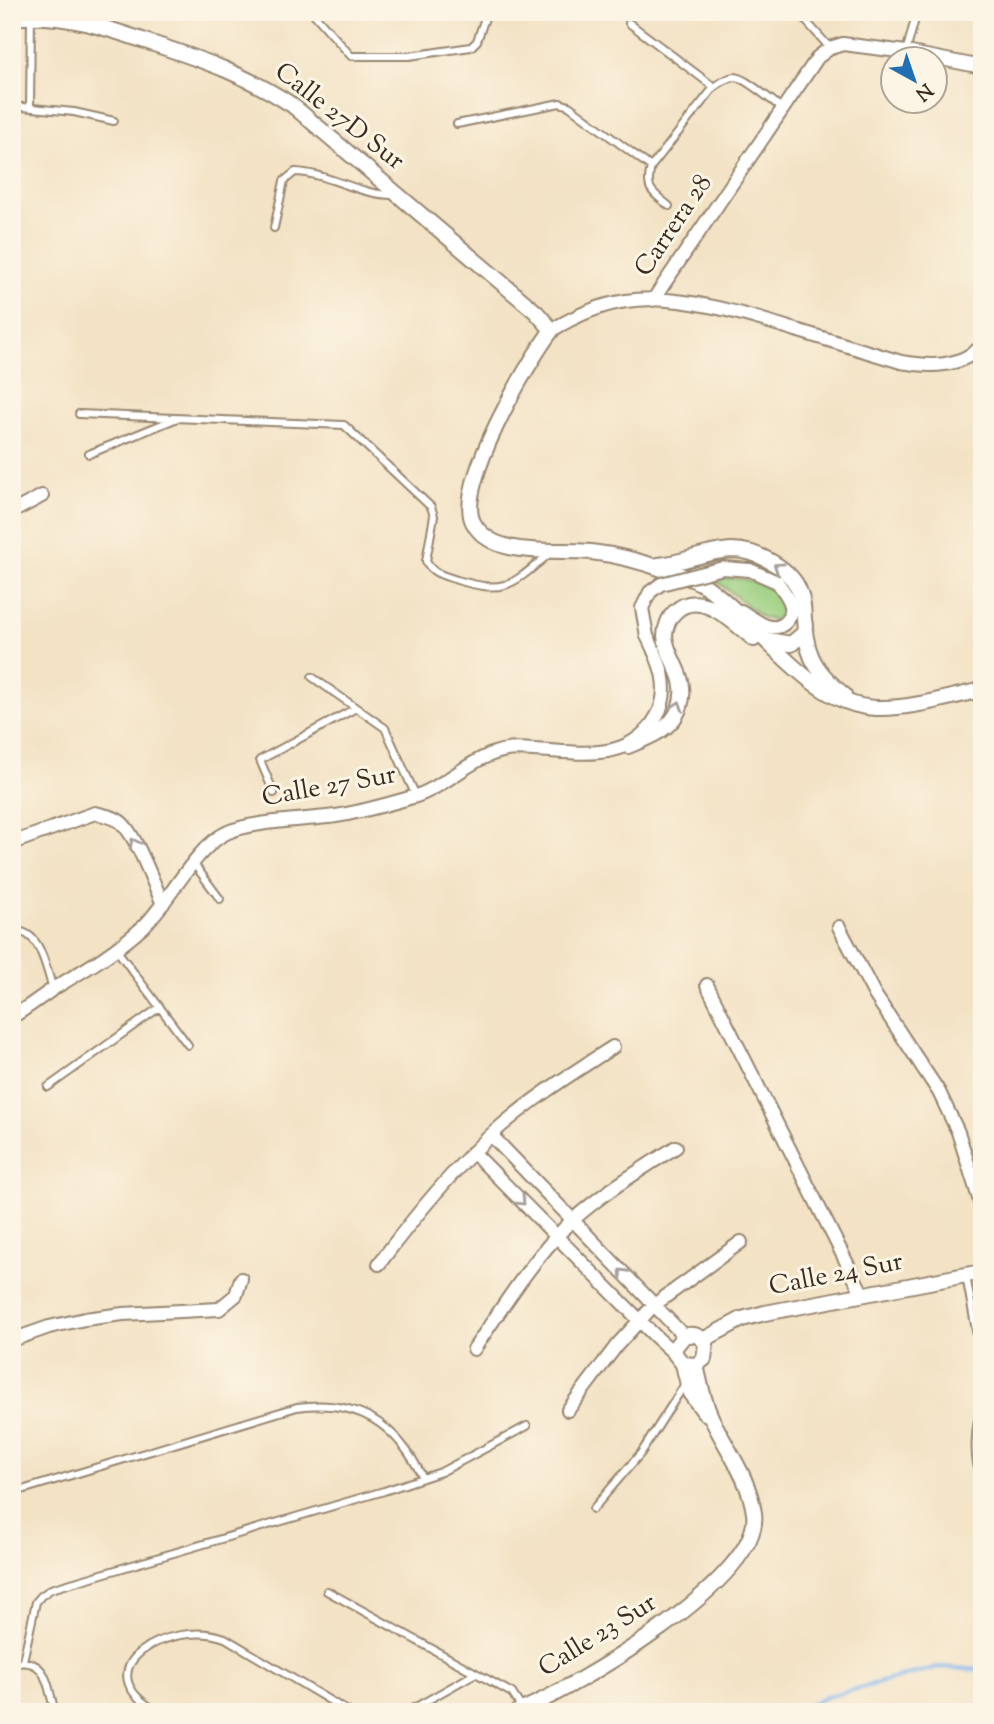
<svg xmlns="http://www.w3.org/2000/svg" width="994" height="1724" font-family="'Sorts Mill Goudy',serif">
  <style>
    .green { fill: #9bcf80; stroke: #6b7c4f; stroke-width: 2 }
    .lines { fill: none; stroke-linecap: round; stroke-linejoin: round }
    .stream { stroke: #7cb2eb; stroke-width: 4.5 }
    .service-casing { stroke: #978671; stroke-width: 10 }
    .minor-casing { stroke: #978671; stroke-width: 16 }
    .tertiary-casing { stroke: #978671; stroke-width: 18 }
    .service { stroke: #fff; stroke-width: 6 }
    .minor { stroke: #fff; stroke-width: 12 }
    .tertiary { stroke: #fff; stroke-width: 14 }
    .minor-bridge-casing { stroke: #978671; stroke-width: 16; stroke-linecap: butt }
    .minor-bridge { stroke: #fff; stroke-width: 12 }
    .oneway { stroke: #a79f9a }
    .labels { text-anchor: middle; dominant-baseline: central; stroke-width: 6; stroke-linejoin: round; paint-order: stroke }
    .street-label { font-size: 26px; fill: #3b2a1e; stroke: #fcf5e5 }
  </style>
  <rect width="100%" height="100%" fill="#fcf5e5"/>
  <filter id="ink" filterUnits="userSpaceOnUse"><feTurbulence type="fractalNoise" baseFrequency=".0143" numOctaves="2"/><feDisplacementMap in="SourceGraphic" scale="14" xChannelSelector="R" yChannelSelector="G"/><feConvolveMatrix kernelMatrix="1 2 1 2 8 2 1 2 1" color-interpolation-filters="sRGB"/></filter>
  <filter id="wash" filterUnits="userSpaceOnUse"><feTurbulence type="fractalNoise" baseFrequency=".00686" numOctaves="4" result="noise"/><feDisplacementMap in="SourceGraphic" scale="28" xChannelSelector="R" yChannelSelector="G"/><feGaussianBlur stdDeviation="1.57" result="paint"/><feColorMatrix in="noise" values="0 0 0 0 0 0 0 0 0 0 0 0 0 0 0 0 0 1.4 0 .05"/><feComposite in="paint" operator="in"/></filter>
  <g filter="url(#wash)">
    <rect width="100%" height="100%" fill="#f3e2c4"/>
    <!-- green -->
    <path class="green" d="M 724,578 C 733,578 743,578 752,581 C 770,586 800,603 774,620 L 763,618 L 715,580 Z"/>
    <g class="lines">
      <!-- stream -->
      <path class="stream" d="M 796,1712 L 826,1697 L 938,1667 L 982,1670"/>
    </g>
  </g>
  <g filter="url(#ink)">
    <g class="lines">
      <defs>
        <path id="service" d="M 798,12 L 830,48
          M 314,14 L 351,56 L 409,56 L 471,47 L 477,41 L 487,12
          M 629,23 L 714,87
          M 906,52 L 917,12
          M 12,106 L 74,112 L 114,121
          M 30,107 L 31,17
          M 457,124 L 560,103 L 569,106 L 651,167
          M 669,206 C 652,192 645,190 651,167 L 714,87 C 720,83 728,77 735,77 C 746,78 773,102 783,109
          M 274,228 L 284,181 L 295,172 C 329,173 360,196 395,195
          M 79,414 L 344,425 L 431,507 L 434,516 L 426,561 C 432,574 443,575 457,580 C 505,594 511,586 549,554
          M 89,454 L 175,419
          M 312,677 L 385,728 L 416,796
          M 274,793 L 260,760 L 356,708
          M 194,864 L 220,899
          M 12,932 C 40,926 46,969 53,989
          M 116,949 L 188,1045
          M 48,1087 L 160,1007
          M 966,1276 L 982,1363
          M 982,1406 C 975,1425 972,1461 982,1478
          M 12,1493 L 297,1407 C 358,1399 396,1423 423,1478
          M 593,1509 L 641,1453 L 685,1384
          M 327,1591 L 512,1693 L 523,1710
          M 23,1661 L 36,1602 L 41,1596 L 51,1589 L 384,1491 L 441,1472 L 527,1426
          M 12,1664 C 48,1655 47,1686 55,1712
          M 159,1712 C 78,1669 171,1618 225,1638 L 349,1712
          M 407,1712 L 476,1673"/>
        <path id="minor" d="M 653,300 L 818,57 L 830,48 L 843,44 L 906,52 L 982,67
          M 552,330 C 575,316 599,305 626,301 C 679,293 748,315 799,331 C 833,341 867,352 901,362 C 931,367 959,368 982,346
          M 12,512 L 42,496
          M 741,611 C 750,616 761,626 771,627 C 777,628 782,626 786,622 C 799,608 785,593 777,582
          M 12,843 L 95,813 C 104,815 115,817 122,823 C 138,839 153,883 163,904
          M 839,927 L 875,995 L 939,1092 L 958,1132 L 982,1208
          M 707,985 L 863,1295
          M 12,1017 C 27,1008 41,997 56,987 C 86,969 117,951 143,927 C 169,902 195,848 226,833 C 250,821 308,820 336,816 C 362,812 388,804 413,797 C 446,787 473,755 507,750 C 515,748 525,750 533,750 C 580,752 630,764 657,716 C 672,688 660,662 647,636
          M 491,1135 L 684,1336
          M 473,1152 L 656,1337 L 675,1354
          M 379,1264 C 413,1218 449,1174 491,1135 C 528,1101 571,1074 613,1047
          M 12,1340 L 49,1327 L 85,1319 L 123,1314 L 219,1309 L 236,1295 L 241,1279
          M 474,1349 C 500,1311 525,1271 556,1237 C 586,1203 637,1172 676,1147
          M 568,1410 L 617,1345 L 654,1305 L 741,1242"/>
        <path id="tertiary" d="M 12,18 C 63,12 107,28 154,44 C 206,61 246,75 292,105 L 536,312 L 552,330 C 528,361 455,487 473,522 C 492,560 556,548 591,552 C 618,555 643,562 668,571 C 681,575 696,579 707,587 C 759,623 811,707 877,708 C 912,709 948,697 982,690
          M 658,565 C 683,563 707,551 732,550 C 745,550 757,554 768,560 C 820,588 794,617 812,658 C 819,673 832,685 844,695
          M 768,640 L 791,644 L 803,634 L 806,626
          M 628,746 C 647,738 671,730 679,709 C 691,677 667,662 665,636 C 665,628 669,617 675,612 C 700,587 734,623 754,639
          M 703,1340 L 742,1319 L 765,1313 L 982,1272
          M 683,1364 L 696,1365 L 704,1359 L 706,1344 C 700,1335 694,1333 684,1336 L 675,1347 L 675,1354 L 683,1364 L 690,1393 L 705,1413
          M 517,1712 C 572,1689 764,1579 754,1513 C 749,1477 726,1449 711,1417 C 703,1400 700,1383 696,1365"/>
      </defs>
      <!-- service casing -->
      <use href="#service" class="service-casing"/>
      <!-- minor casing -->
      <use href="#minor" class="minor-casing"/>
      <!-- tertiary casing -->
      <use href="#tertiary" class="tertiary-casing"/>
      <!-- service -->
      <use href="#service" class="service"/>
      <!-- minor -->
      <use href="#minor" class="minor"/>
      <!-- tertiary -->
      <use href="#tertiary" class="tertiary"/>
      <defs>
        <path id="minor-bridge" d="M 647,636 L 642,608 L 650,592 L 661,584 L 723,568 L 750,570 L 777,582"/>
      </defs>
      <!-- minor-bridge casing -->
      <use href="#minor-bridge" class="minor-bridge-casing"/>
      <!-- minor-bridge -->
      <use href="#minor-bridge" class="minor-bridge"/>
    </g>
    <!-- one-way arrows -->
    <defs><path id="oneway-chevron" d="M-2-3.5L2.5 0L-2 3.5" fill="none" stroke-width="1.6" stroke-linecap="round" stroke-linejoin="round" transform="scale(1.75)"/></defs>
    <g class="oneway">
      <use href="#oneway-chevron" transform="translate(778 567) rotate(-146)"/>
      <use href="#oneway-chevron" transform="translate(678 706) rotate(-72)"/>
      <use href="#oneway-chevron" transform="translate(134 843) rotate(-117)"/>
      <use href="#oneway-chevron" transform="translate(521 1201) rotate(45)"/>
      <use href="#oneway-chevron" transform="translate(623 1273) rotate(-134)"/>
    </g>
  </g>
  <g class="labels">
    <!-- street labels -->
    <g class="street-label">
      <text transform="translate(339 117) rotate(38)">Calle 27D Sur</text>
      <text transform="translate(674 226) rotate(-56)">Carrera 28</text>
      <text transform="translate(329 787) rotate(-10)">Calle 27 Sur</text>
      <text transform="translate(836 1275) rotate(-11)">Calle 24 Sur</text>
      <text transform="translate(598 1636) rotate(-32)">Calle 23 Sur</text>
    </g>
  </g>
  <!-- margin -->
  <rect width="994" height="1724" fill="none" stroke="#fcf5e5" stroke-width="42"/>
  <!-- north arrow -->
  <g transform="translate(914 80) rotate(140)"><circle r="33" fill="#fcf5e5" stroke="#afa495" stroke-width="2"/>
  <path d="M0-5L12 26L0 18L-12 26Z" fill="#1f6fb2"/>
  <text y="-10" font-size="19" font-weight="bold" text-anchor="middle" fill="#3b2a1e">N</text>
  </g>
</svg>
